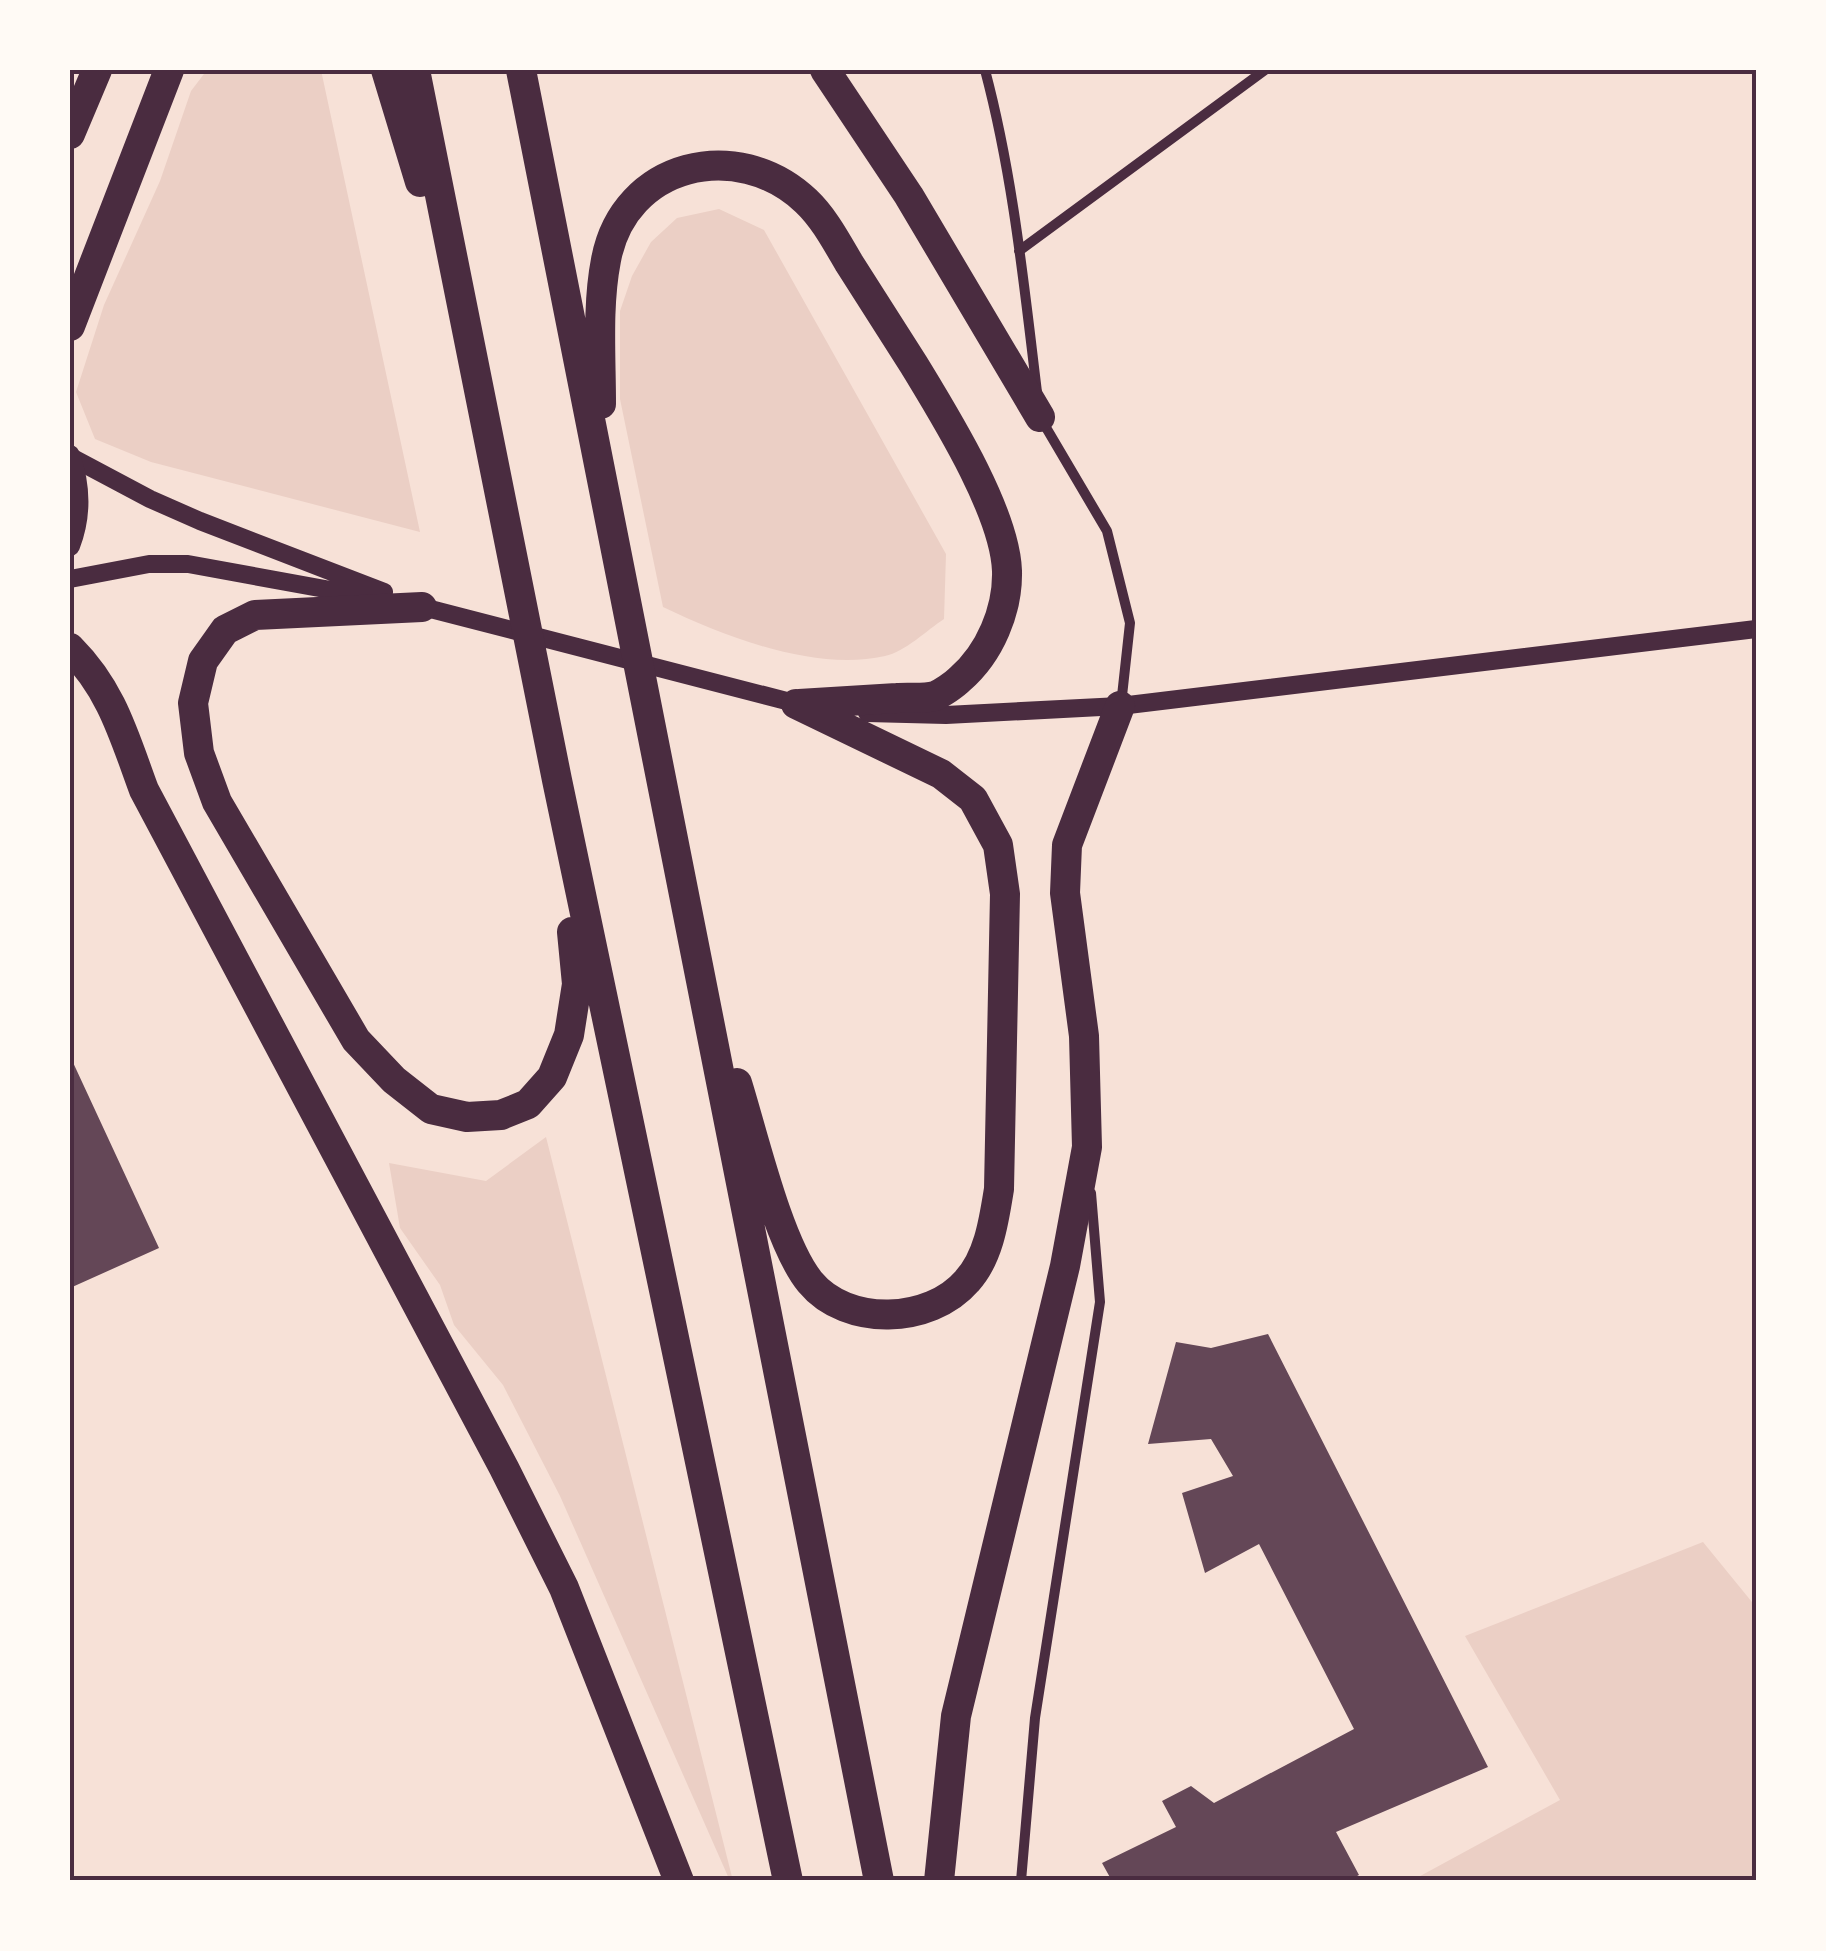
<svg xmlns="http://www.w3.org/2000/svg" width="1826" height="1951" font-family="Montserrat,sans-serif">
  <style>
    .green { fill: #ebcfc5 }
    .building { fill: #644757 }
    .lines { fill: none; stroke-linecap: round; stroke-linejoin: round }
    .minor { stroke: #4a2c40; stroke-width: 10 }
    .tertiary { stroke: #4a2c40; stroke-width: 18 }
    .secondary { stroke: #4a2c40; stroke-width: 20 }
    .motorway { stroke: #4a2c40; stroke-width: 30 }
    .neatline { fill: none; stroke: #4a2c40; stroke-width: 4 }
  </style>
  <rect width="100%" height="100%" fill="#f7e1d7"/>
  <!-- green -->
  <path class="green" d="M 207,70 L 321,70 L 420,532 L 151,462 L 95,439 L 76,392 L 104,305 L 160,181 L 191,91 Z
    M 719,209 L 764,230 L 946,554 L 944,619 C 927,630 905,652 885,656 C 815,672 726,637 663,607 L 620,399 L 620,311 L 632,276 L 651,242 L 677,218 Z
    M 546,1137 L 733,1881 L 730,1881 L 560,1496 L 503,1385 L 454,1325 L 440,1285 L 400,1228 L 389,1163 L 486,1181 Z
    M 1703,1542 L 1756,1607 L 1756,1881 L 1411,1881 L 1560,1800 L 1465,1636 Z"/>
  <!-- building -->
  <path class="building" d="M 70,1056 L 159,1248 L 70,1288 Z
    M 1268,1334 L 1488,1767 L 1336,1832 L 1359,1875 L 1347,1881 L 1112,1881 L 1102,1863 L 1176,1827 L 1162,1801 L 1191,1786 L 1214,1803 L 1354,1729 L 1259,1544 L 1205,1573 L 1182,1493 L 1233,1476 L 1211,1439 L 1148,1444 L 1176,1342 L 1211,1348 Z"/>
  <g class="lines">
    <!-- minor -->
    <path class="minor" d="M 985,70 C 1013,175 1024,285 1037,392
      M 1019,251 L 1265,70
      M 1041,419 L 1107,531 L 1130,623 L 1121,705
      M 1021,1881 L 1035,1718 L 1100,1302 L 1091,1193"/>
    <!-- tertiary -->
    <path class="tertiary" d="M 71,457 L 150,499 L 200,521 L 384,592
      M 70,579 L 149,564 L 188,564 L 380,599
      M 415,605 L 802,705
      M 867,713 L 946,715 L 1120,706 L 1756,629"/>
    <!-- secondary -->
    <path class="secondary" d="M 70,455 C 81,486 82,515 70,546"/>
    <!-- motorway -->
    <path class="motorway" d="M 386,70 L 420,182
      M 415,70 L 557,780 L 788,1881
      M 521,70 L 879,1881
      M 825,70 L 909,196 L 1040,417
      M 70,134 L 97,70
      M 70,326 L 169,70
      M 601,404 C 601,357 597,306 606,260 C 624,163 737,136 806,201 C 824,218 836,241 849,263 C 871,297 892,331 914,365 C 945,416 1005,512 1007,571 C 1008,610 990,653 960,679 C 954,685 942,693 935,696 C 924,699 908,697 897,698 C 864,700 831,702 799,704
      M 422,607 L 255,615 L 225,630 L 203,661 L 193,703 L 199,753 L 217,802 L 356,1040 L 394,1080 L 431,1109 L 467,1117 L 501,1115 L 528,1104 L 552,1077 L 569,1035 L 577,984 L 572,932
      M 70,648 C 112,690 124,736 144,790 L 504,1468 L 564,1588 L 679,1881
      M 737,1083 C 753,1134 778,1243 810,1282 C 847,1327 930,1324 967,1281 C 989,1257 994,1220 999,1189 L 1005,894 L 998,845 L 973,799 L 941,774 L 796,704
      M 939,1881 L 956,1716 L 1065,1266 L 1087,1147 L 1084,1036 L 1065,893 L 1067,845 L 1120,706"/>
  </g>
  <!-- border -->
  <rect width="1826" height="1951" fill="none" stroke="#fffaf5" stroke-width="145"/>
  <rect x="72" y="72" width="1682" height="1806" class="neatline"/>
</svg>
